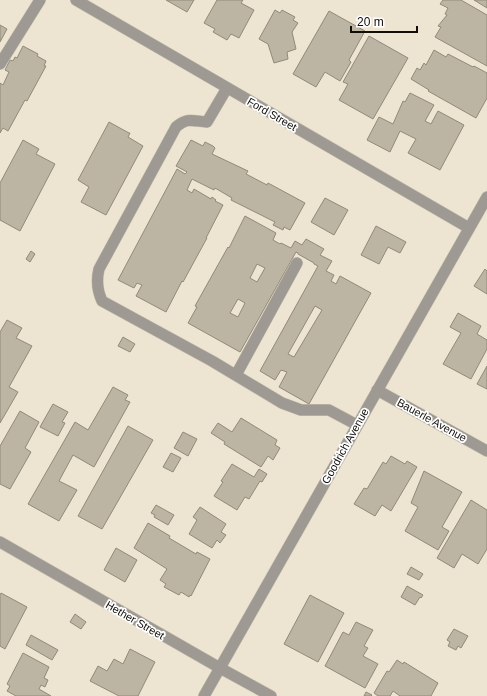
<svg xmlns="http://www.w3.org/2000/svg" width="487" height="696" font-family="Arial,sans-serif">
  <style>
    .building { fill: #bdb5a3; stroke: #928a79; fill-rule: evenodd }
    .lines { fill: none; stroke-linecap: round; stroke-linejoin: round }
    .service-casing { stroke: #cac2b2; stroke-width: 12 }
    .minor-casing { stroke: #cac2b2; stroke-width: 12 }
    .tertiary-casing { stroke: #cac2b2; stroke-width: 12 }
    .service { stroke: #9e9a93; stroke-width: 11 }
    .minor { stroke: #9e9a93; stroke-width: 11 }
    .tertiary { stroke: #9e9a93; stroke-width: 11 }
    .labels { text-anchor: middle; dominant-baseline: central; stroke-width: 3.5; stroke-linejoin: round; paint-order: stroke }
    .street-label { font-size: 11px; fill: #110e08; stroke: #fff }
  </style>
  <rect width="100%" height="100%" fill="#ede4d2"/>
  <!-- building -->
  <path class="building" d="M 166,0 L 194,0 L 187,12 Z
    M 217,0 L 243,0 L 241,3 L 254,10 L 239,38 L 231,34 L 227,40 L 213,32 L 215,29 L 204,23 Z
    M 443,0 L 461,0 L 487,15 L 487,66 L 435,37 L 441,27 L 438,26 L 447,15 L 445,14 L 448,8 L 440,4 Z
    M 474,0 L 487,0 L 487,8 Z
    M 275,10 L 280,13 L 282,10 L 295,17 L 293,20 L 298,23 L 292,32 L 296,49 L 287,52 L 288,59 L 274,63 L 268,44 L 259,39 Z
    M 329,11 L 365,31 L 349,60 L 351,62 L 340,81 L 325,72 L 316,87 L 293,74 Z
    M 0,25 L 7,29 L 0,42 Z
    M 369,36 L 408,58 L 373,119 L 339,100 L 348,84 L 343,82 Z
    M 23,46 L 38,54 L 37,56 L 46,61 L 44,66 L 46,66 L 27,101 L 25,100 L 8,131 L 3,128 L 0,133 L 0,83 L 3,85 L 9,72 L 5,70 L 10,60 L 13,61 L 15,57 L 17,58 Z
    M 434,50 L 446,57 L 448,54 L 473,67 L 474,66 L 487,73 L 487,98 L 476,118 L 428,91 L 429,90 L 411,79 L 417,68 L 420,70 L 424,63 L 426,65 Z
    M 410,93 L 434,105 L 425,121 L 431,124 L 438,111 L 464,125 L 440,170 L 408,153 L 416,139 L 400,131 L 390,152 L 367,140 L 379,117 L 393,124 L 403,101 L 405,102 Z
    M 109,122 L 129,133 L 130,133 L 128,137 L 143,146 L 106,215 L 81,202 L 89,187 L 78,180 Z
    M 23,140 L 39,149 L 36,154 L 55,164 L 20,231 L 0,220 L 0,183 Z
    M 191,140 L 203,146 L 205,142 L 213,146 L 215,148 L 212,154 L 248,171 L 246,174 L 267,185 L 268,183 L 305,203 L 290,230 L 284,227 L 283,230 L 273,225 L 275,222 L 231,200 L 232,198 L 215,188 L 214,190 L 192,179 L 187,190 L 192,193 L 194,189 L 211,199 L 212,197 L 216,200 L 215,201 L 223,205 L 206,238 L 207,238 L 183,282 L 182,281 L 166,312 L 136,296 L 142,285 L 137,283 L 134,288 L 118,280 L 177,169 L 185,174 L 187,172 L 176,166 Z
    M 325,198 L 348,210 L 334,235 L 311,222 Z
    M 245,216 L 276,233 L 273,240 L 280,244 L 281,243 L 291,248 L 295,241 L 302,245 L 306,239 L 324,249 L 320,255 L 332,261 L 326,271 L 334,275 L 331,281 L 336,284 L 340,276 L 371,293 L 309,404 L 279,387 L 287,372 L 281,370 L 275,380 L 260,371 L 318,266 L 314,264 L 314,263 L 298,254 L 298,253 L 296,252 L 240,352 L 188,323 L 197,307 L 195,306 L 228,247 L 229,248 ZM 257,264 L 265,268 L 257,282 L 250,278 ZM 238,299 L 245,303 L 238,317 L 230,313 ZM 315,306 L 322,310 L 294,357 L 288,354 Z
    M 376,226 L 406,242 L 400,253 L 388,247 L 379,264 L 361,255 Z
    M 31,251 L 35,254 L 30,262 L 26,259 Z
    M 485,269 L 487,271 L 487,294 L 474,286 Z
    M 458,313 L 481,326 L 477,334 L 487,340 L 487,349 L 471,379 L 443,364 L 461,333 L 450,327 Z
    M 7,320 L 22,328 L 16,338 L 32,346 L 9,387 L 18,392 L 0,423 L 0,332 Z
    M 123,337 L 135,344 L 130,352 L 118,346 Z
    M 487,366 L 487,389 L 477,384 Z
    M 113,387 L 128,395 L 125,400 L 130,402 L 94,467 L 73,455 L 59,481 L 77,490 L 59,521 L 28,504 L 75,422 L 88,430 Z
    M 53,404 L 68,412 L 62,422 L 65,423 L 58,436 L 40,427 Z
    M 20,411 L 39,422 L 25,448 L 31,452 L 10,489 L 0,484 L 0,446 Z
    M 241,418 L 277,440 L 275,445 L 280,448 L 273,460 L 268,456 L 261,467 L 224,444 L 225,442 L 211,433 L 218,423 L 232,432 Z
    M 128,426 L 153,440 L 102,529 L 78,516 Z
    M 183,432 L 197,439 L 188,456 L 174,448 Z
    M 171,453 L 181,458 L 173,472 L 163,467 Z
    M 391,456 L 405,464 L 407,461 L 417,467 L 391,511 L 382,505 L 375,516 L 354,504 L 364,488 L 367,489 L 383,462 L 386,464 Z
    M 232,464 L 254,477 L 259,469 L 267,474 L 262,482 L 260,481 L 249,499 L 245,497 L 237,510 L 214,496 L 223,482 L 221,481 Z
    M 424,471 L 462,492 L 442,527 L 449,531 L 438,550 L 405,531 L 418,507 L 411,503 Z
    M 471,500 L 487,510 L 487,549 L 478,564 L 462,554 L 454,568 L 437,558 Z
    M 156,505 L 174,515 L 168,525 L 154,517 L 155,515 L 151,513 Z
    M 200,507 L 226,524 L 221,532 L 226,535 L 220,543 L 217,540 L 212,548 L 189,534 L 197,520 L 193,517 Z
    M 148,523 L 170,536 L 169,538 L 196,554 L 197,552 L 210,559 L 191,596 L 190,595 L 189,597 L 181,592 L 179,595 L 164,587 L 166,584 L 160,580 L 167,569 L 134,548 Z
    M 116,548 L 137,560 L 125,582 L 104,570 Z
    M 411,567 L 423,574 L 419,580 L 407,574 Z
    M 407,586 L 423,595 L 421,598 L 420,597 L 415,605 L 401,597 Z
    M 1,593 L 27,607 L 5,649 L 0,646 L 0,595 Z
    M 310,595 L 344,613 L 318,662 L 284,644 Z
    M 75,614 L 86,622 L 81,629 L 70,622 Z
    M 356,622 L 373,630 L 364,646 L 368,648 L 363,656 L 378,664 L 365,688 L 325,666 L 343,632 L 349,635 Z
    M 454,629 L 468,636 L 461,648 L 458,646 L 456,650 L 448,646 L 450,642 L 447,640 Z
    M 31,635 L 58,650 L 52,660 L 26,645 Z
    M 130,649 L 155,662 L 138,696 L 119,696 L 90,681 L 98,666 L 107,671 L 114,659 L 123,664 Z
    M 23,653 L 49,667 L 44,678 L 48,680 L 45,687 L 41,685 L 39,689 L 51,696 L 16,696 L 7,691 L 10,686 L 7,684 Z
    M 397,660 L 403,664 L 404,662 L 438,683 L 431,696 L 400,696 L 393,691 L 390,696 L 378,696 L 374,693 L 387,671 L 389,672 Z
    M 366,692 L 372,695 L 371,696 L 364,696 Z"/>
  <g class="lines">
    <defs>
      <path id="service" d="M 0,64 L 40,0
        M 227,88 L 207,122 C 193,121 188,117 176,127 L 99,269 C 96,281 97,290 102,301 L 212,361 L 282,403 L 301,410 L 329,410 L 357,425
        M 236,375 L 297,263"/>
      <path id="minor" d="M 76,0 L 469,228
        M 377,390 L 487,451
        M 204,696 L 487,197"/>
      <path id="tertiary" d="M 0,542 L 220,668 L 271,696"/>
    </defs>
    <!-- service casing -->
    <use href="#service" class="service-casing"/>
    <!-- minor casing -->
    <use href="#minor" class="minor-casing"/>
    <!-- tertiary casing -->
    <use href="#tertiary" class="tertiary-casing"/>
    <!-- service -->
    <use href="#service" class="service"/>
    <!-- minor -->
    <use href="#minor" class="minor"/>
    <!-- tertiary -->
    <use href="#tertiary" class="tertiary"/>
  </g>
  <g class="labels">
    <!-- street labels -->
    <g class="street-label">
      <text transform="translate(272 114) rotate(30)">Ford Street</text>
      <text transform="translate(432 420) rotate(29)">Bauerle Avenue</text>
      <text transform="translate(345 446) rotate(-61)">Goodrich Avenue</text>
      <text transform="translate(135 620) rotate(30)">Hether Street</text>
    </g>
  </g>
  <!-- scale -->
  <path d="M351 26v6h66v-6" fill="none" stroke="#110e08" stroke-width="2"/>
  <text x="357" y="26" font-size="12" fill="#110e08" stroke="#ffffff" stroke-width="3" paint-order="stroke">20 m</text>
</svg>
